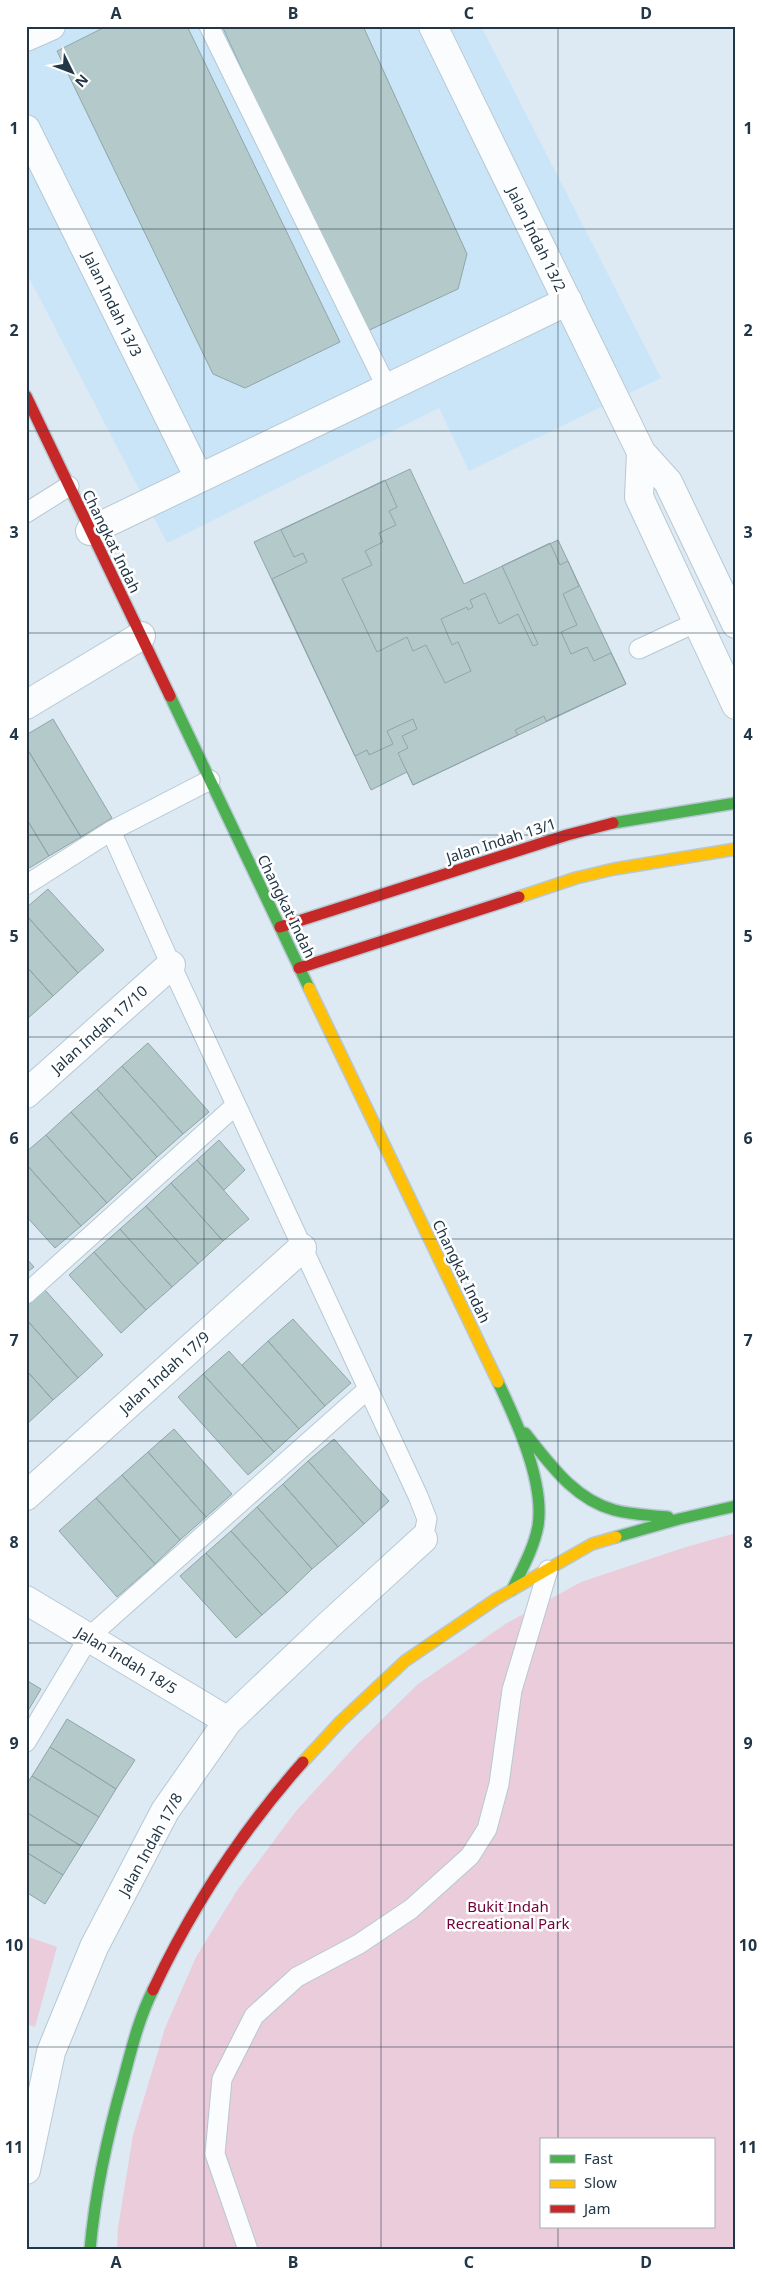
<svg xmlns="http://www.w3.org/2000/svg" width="762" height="2276" font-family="'Noto Sans',sans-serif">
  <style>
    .built { fill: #cbe5f8 }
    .green { fill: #ebccdb; fill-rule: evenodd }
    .building { fill: #b4c9ca; stroke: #90a5a7 }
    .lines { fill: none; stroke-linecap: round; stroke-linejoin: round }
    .lane-casing { stroke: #b7c8d3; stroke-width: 21 }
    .street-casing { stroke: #b7c8d3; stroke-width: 30 }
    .fast-casing { stroke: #b7c8d3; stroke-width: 14 }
    .slow-casing { stroke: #b7c8d3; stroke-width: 14 }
    .jam-casing { stroke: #b7c8d3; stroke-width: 14 }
    .lane { stroke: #fafcfd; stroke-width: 19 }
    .street { stroke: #fafcfd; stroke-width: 28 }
    .fast { stroke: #4caf50; stroke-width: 11 }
    .slow { stroke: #ffc107; stroke-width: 11 }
    .jam { stroke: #c62828; stroke-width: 11 }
    .grid { fill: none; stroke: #213747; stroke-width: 1; stroke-opacity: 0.55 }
    .labels { text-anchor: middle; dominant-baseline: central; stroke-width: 5; stroke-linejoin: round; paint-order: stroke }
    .street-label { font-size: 15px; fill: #213747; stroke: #fff }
    .park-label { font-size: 15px; fill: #700037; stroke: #fff }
    .neatline { fill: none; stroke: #213747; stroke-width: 2 }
    .grid-label { font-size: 16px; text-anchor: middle; font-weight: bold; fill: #213747 }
  </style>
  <rect width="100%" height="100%" fill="#ddeaf3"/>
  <!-- built -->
  <path class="built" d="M 26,26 L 481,26 L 661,378 L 469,471 L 439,408 L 167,543 L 26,272 Z"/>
  <!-- green -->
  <path class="green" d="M 736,1533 L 736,2250 L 117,2250 L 118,2228 L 133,2135 L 165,2028 L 196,1957 L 238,1889 L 296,1811 L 359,1742 L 418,1684 L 507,1623 L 581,1582 L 686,1547 ZM 541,2140 L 713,2140 L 713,2227 L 541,2227 Z
    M 26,1936 L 57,1947 L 35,2027 L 26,2024 Z"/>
  <!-- building -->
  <path class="building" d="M 107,26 L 187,26 L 340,342 L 245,388 L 213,374 L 57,51 Z
    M 222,26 L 363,26 L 467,254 L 458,289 L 363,333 Z
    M 410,469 L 464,584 L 558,540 L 626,684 L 413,785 L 407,772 L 371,790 L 254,542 Z
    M 385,480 L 397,507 L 389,511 L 396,525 L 379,533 L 383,542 L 365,551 L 372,565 L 342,579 L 377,652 L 407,637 L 413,651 L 426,645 L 445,683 L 471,671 L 458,642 L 452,645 L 441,619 L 467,607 L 468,610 L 473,607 L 470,600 L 485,593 L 499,624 L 518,614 L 533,646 L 538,644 L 502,566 L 550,543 L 560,565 L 568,561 L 579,586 L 563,594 L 577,625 L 561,632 L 571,654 L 587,647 L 594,661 L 611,653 L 626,684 L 546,721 L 544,716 L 515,730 L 518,735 L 413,785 L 398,753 L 408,748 L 402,736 L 417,729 L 413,719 L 387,731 L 393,744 L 369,755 L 367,750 L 355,756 L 272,579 L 307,562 L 303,553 L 294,557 L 281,530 Z
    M 53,719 L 112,818 L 81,837 L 26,747 L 26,735 Z
    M 26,747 L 81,837 L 49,856 L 26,818 Z
    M 26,818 L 49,856 L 26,870 Z
    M 48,889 L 104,950 L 78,973 L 26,915 L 26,908 Z
    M 26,915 L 78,973 L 53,996 L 26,966 Z
    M 26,966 L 53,996 L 27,1019 L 26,1018 Z
    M 148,1043 L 209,1112 L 183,1134 L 122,1066 Z
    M 122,1066 L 183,1134 L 157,1157 L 97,1089 Z
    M 97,1089 L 157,1157 L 132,1180 L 71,1112 Z
    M 71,1112 L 132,1180 L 107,1203 L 46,1135 Z
    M 46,1135 L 107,1203 L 81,1226 L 26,1164 L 26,1152 Z
    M 219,1140 L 245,1170 L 224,1190 L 197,1160 Z
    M 197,1160 L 249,1219 L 223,1241 L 171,1183 Z
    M 26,1164 L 81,1226 L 55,1248 L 26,1216 Z
    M 171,1183 L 223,1241 L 198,1264 L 146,1206 Z
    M 146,1206 L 198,1264 L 172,1287 L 120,1229 Z
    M 120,1229 L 172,1287 L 146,1310 L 94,1252 Z
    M 94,1252 L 146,1310 L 121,1333 L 69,1275 Z
    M 26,1258 L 34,1267 L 26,1273 Z
    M 45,1290 L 103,1355 L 78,1378 L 26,1319 L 26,1307 Z
    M 26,1319 L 78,1378 L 53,1400 L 26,1370 Z
    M 293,1319 L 351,1383 L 325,1406 L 268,1341 Z
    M 268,1341 L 325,1406 L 299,1429 L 242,1365 Z
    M 229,1351 L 299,1429 L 274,1452 L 203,1374 Z
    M 26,1370 L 53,1400 L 28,1423 L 26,1421 Z
    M 203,1374 L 274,1452 L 248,1475 L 178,1397 Z
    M 174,1429 L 232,1494 L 206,1517 L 148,1452 Z
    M 334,1439 L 389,1501 L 364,1524 L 308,1461 Z
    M 148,1452 L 206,1517 L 180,1540 L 122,1475 Z
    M 308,1461 L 364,1524 L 338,1547 L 283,1484 Z
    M 122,1475 L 180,1540 L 155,1564 L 96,1498 Z
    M 283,1484 L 338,1547 L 312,1569 L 257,1507 Z
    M 96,1498 L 155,1564 L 117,1597 L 59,1531 Z
    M 257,1507 L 312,1569 L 287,1593 L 231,1531 Z
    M 231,1531 L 287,1593 L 262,1615 L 206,1553 Z
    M 206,1553 L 262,1615 L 236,1638 L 180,1576 Z
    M 26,1680 L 41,1689 L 26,1714 Z
    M 67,1719 L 135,1760 L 116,1789 L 50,1747 Z
    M 50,1747 L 116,1789 L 99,1817 L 32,1776 Z
    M 32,1776 L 99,1817 L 81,1846 L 26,1812 L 26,1785 Z
    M 26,1812 L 81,1846 L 63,1875 L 26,1852 Z
    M 26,1852 L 63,1875 L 45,1904 L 26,1892 Z"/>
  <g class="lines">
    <defs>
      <path id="lane" d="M 209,26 L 387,388
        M 26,513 L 69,486
        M 639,649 L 697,622
        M 111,831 L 171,965 L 418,1496 L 427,1519 L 423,1539
        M 26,885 L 111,831 L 210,780
        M 26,1294 L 236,1105
        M 26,1742 L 89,1637 L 368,1389
        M 248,2250 L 215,2154 L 222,2079 L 254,2016 L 297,1977 L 359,1944 L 411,1909 L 470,1856 L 487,1829 L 499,1784 L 512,1690 L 548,1570"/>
      <path id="street" d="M 433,26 L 641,452 L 668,482 L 736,624
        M 26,37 L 51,26
        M 26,129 L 199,478
        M 641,452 L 639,497 L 736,705
        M 90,531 L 568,301
        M 26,705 L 141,636
        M 26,1094 L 171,965
        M 26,1496 L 302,1248
        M 26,1600 L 228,1721
        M 26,2170 L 51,2052 L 94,1947 L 165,1811 L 228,1721 L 330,1624 L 423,1539"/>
      <path id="fast" d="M 170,696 L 309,988
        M 613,823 L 736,803
        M 498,1382 C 516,1420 545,1482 538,1526 C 534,1548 522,1569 512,1590
        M 525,1433 C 550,1464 574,1499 614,1510 C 632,1515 650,1515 668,1517
        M 616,1537 L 679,1519 L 736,1506
        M 90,2250 C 95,2192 108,2133 124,2077 C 132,2047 139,2018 153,1990"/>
      <path id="slow" d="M 519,897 L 576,878 L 614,869 L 736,849
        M 309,988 L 498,1382
        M 303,1762 L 340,1722 L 405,1661 L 496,1599 L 592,1544 L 616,1537"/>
      <path id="jam" d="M 26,396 L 170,696
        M 280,927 L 567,835 L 613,823
        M 299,968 L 519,897
        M 153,1990 C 192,1907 242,1831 303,1762"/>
    </defs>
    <!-- lane casing -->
    <use href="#lane" class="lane-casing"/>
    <!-- street casing -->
    <use href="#street" class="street-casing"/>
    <!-- fast casing -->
    <use href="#fast" class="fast-casing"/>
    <!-- slow casing -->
    <use href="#slow" class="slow-casing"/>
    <!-- jam casing -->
    <use href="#jam" class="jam-casing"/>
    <!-- lane -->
    <use href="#lane" class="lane"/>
    <!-- street -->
    <use href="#street" class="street"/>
    <!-- fast -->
    <use href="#fast" class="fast"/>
    <!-- slow -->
    <use href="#slow" class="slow"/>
    <!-- jam -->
    <use href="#jam" class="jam"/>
  </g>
  <!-- grid -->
  <path class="grid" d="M 204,26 L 204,2250M 381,26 L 381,2250M 558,26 L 558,2140M 26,229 L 736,229M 26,431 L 736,431M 26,633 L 736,633M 26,835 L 736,835M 26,1037 L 736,1037M 26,1239 L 736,1239M 26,1441 L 736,1441M 26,1643 L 736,1643M 26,1845 L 736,1845M 26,2047 L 736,2047M 558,2227 L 558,2250"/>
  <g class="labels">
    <!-- street labels -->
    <g class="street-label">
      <text transform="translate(537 239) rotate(64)">Jalan Indah 13/2</text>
      <text transform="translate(113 304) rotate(64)">Jalan Indah 13/3</text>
      <text transform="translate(112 541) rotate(64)">Changkat Indah</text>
      <text transform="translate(501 840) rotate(-18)">Jalan Indah 13/1</text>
      <text transform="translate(287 906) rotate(64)">Changkat Indah</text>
      <text transform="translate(99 1029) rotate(-42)">Jalan Indah 17/10</text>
      <text transform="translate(462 1271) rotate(64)">Changkat Indah</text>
      <text transform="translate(164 1372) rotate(-42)">Jalan Indah 17/9</text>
      <text transform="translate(127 1660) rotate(31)">Jalan Indah 18/5</text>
      <text transform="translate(150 1844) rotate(-61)">Jalan Indah 17/8</text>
    </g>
    <!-- park labels -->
    <g class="park-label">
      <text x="508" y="1906">Bukit Indah<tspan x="508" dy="17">Recreational Park</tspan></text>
    </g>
  </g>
  <!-- border -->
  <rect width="762" height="2276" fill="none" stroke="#ffffff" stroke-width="55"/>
  <!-- legend -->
  <rect x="540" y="2138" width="175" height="90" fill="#ffffff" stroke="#a6afb5"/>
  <rect x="550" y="2155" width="25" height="8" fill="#4caf50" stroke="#a6afb5"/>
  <text x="584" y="2164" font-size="15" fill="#213747">Fast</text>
  <rect x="550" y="2180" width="25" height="8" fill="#ffc107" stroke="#a6afb5"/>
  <text x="584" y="2188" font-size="15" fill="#213747">Slow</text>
  <rect x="550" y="2205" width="25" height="8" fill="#c62828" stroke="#a6afb5"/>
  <text x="584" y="2214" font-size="15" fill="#213747">Jam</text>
  <!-- north arrow -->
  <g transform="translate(72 72) rotate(132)" stroke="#ffffff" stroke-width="4" paint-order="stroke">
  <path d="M0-4L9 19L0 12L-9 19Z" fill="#213747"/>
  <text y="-8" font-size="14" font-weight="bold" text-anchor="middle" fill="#213747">N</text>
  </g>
  <rect x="28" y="28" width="706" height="2220" class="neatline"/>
  <g class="grid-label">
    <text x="116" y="19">A</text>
    <text x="293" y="19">B</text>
    <text x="469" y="19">C</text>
    <text x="646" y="19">D</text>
    <text x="14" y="134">1</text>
    <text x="748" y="134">1</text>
    <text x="14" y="336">2</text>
    <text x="748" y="336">2</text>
    <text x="14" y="538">3</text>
    <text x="748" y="538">3</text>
    <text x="14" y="740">4</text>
    <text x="748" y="740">4</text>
    <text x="14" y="942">5</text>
    <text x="748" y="942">5</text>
    <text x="14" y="1144">6</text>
    <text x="748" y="1144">6</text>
    <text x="14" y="1346">7</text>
    <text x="748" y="1346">7</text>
    <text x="14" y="1548">8</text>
    <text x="748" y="1548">8</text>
    <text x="14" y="1749">9</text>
    <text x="748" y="1749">9</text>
    <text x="14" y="1951">10</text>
    <text x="748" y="1951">10</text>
    <text x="14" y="2153">11</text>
    <text x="748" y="2153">11</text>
    <text x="116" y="2268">A</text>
    <text x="293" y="2268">B</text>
    <text x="469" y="2268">C</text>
    <text x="646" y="2268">D</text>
  </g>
</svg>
